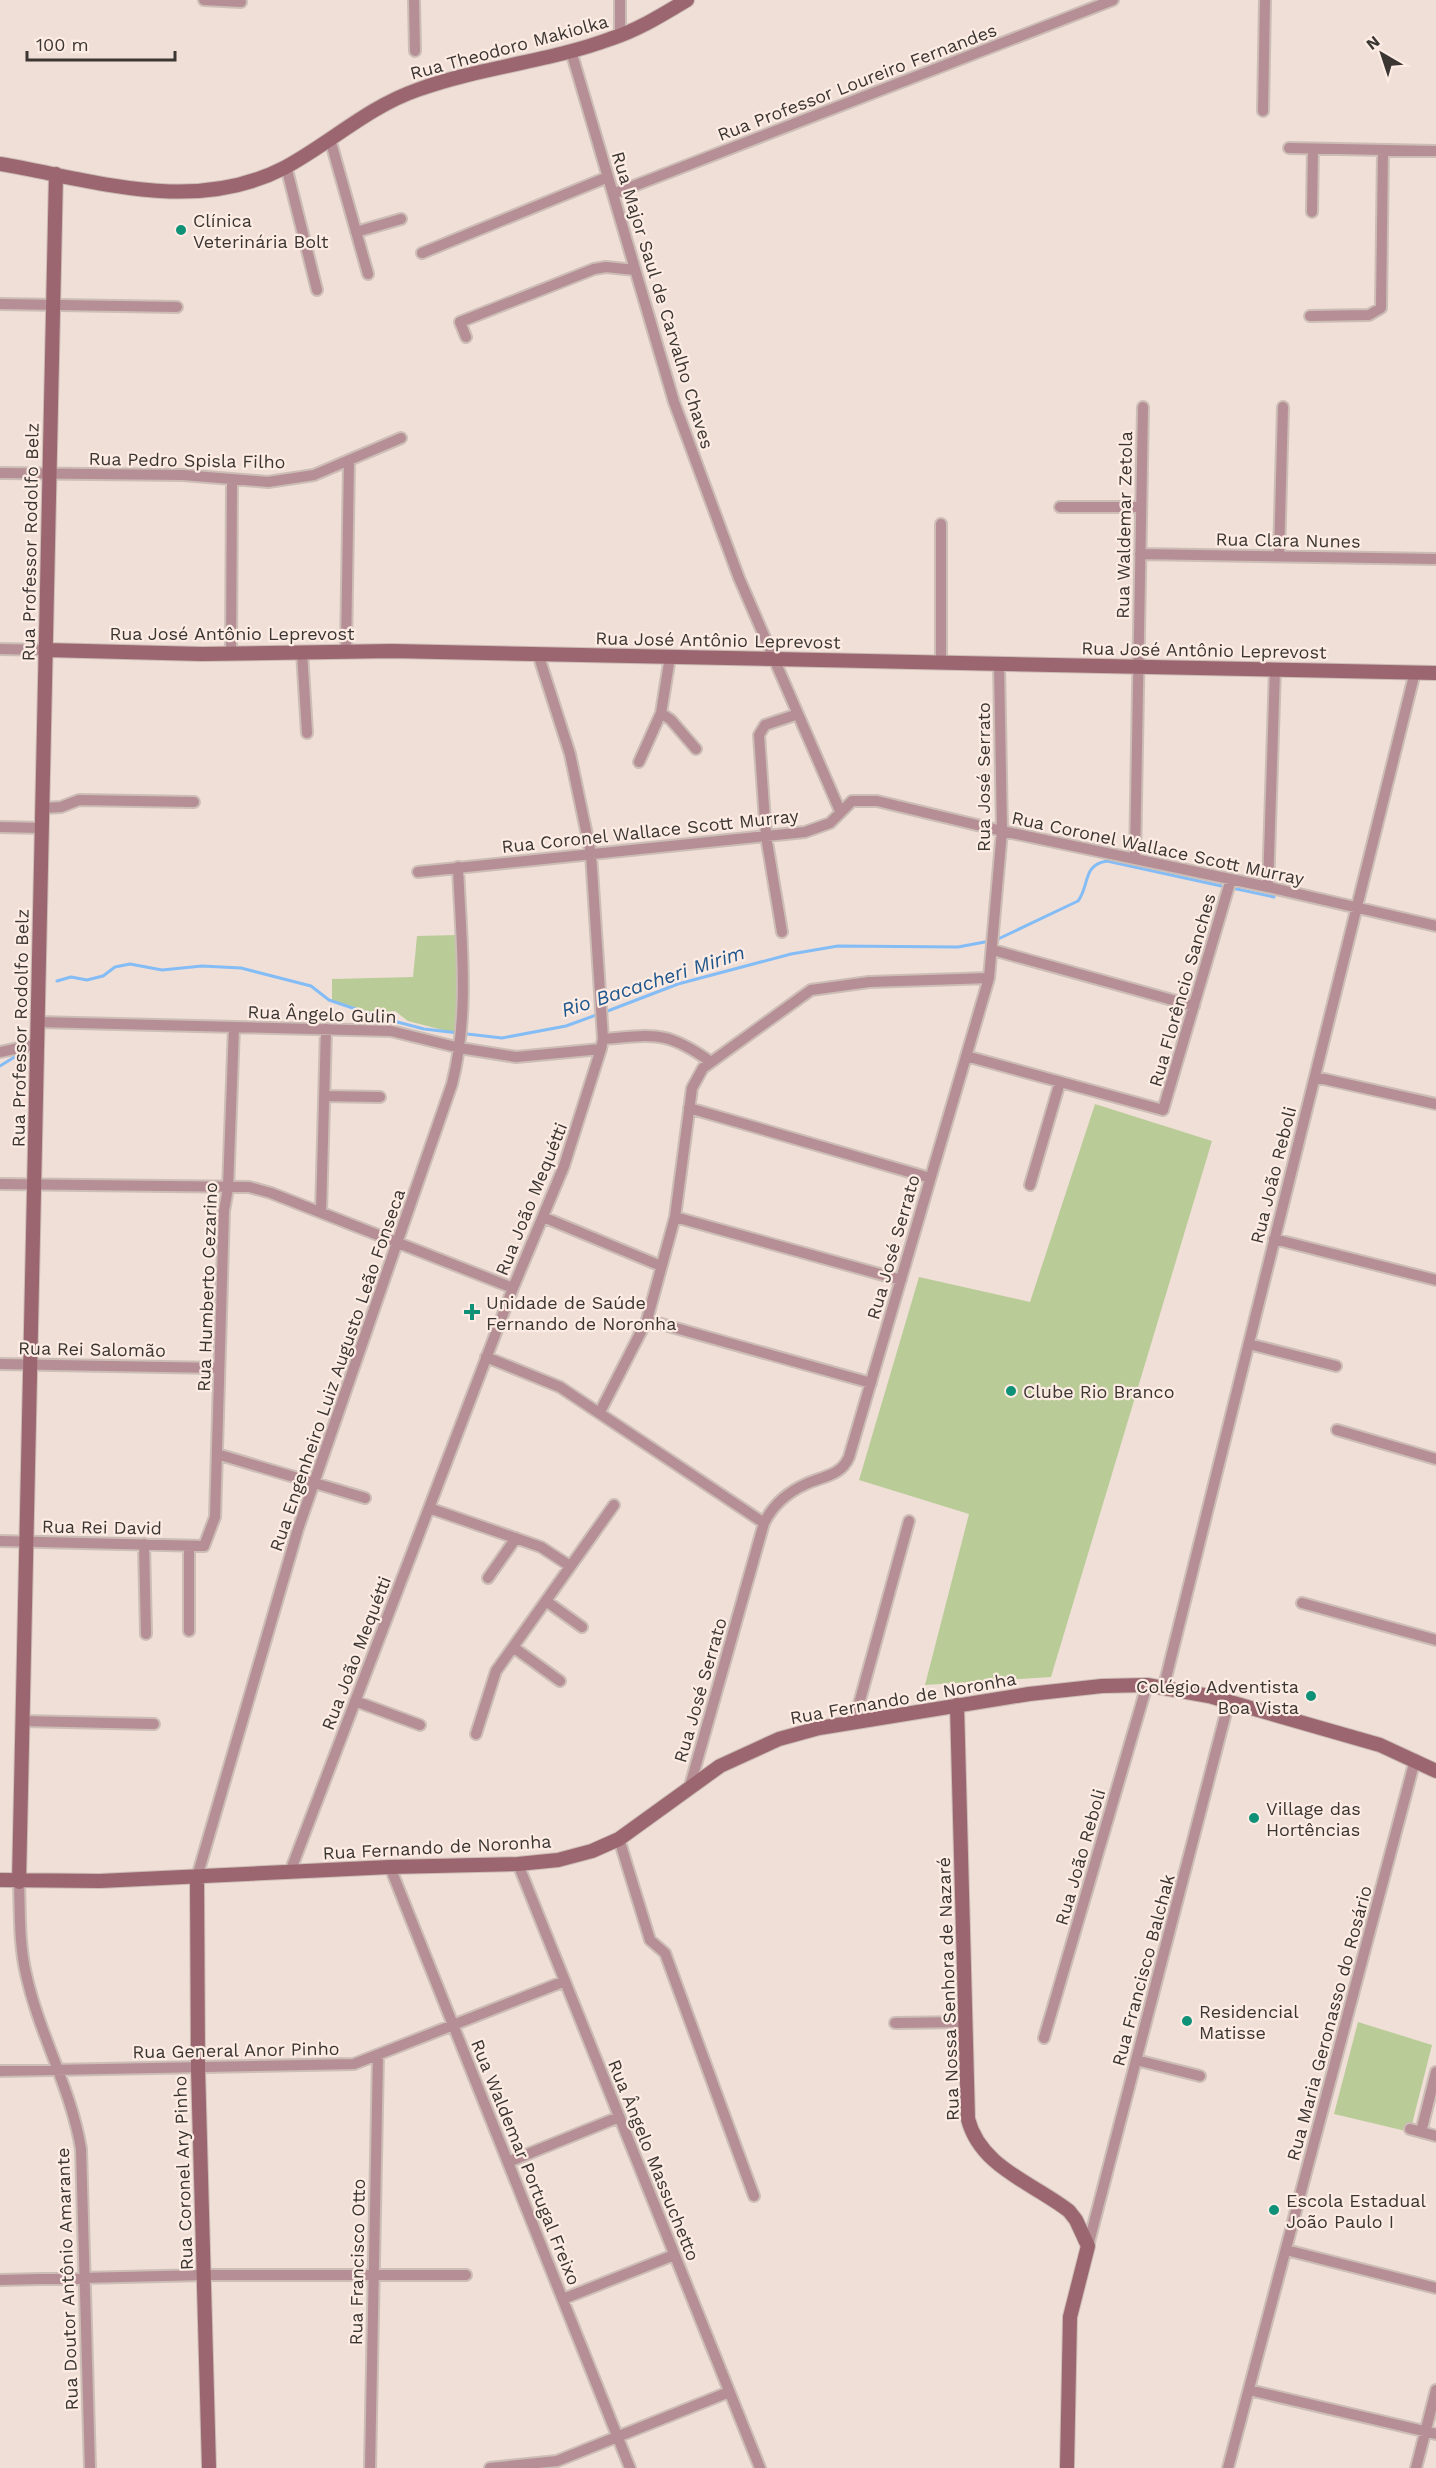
<svg xmlns="http://www.w3.org/2000/svg" width="1436" height="2468" font-family="'Work Sans',sans-serif">
  <style>
    .green { fill: #b9cc98 }
    .lines { fill: none; stroke-linecap: round; stroke-linejoin: round }
    .stream { stroke: #84bcf6; stroke-width: 3 }
    .street-casing { stroke: #ccbdb6; stroke-width: 14 }
    .secondary-casing { stroke: #ccbdb6; stroke-width: 16 }
    .street { stroke: #b58f95; stroke-width: 10 }
    .secondary { stroke: #9b666f; stroke-width: 14 }
    .poi-dot { fill: #0f9178; stroke: #fdece4; stroke-width: 2 }
    .labels { text-anchor: middle; dominant-baseline: central; stroke-width: 4.5; stroke-linejoin: round; paint-order: stroke }
    .street-label { font-size: 18px; fill: #3c3633; stroke: #fdece4 }
    .poi-label { font-size: 18px; fill: #3c3633; stroke: #fdece4; text-anchor: start }
    .water-label { font-size: 20px; font-style: italic; fill: #1e568c; stroke: #fdece4 }
  </style>
  <rect width="100%" height="100%" fill="#f0dfd7"/>
  <!-- green -->
  <path class="green" d="M 457,935 L 458,1003 L 454,1033 L 408,1021 L 395,1011 L 379,1014 L 332,1001 L 332,979 L 413,977 L 417,936 Z
    M 1095,1104 L 1212,1141 L 1051,1677 L 925,1685 L 969,1514 L 859,1480 L 919,1277 L 1030,1302 Z
    M 1358,2022 L 1432,2045 L 1410,2132 L 1334,2114 Z"/>
  <g class="lines">
    <!-- stream -->
    <path class="stream" d="M 1232,888 L 1274,897
      M 996,940 L 1078,901 C 1090,885 1082,865 1107,861 L 1226,887
      M 57,981 L 71,977 L 87,980 L 103,976 L 115,967 L 130,964 L 162,970 L 202,966 L 241,968 L 311,986 L 329,1000 L 382,1018 L 424,1029 L 502,1038 L 566,1026 L 599,1014
      M 605,1012 L 678,984 L 791,954 L 838,946 L 958,947 L 990,941
      M 0,1066 L 21,1053"/>
    <defs>
      <path id="street" d="M 204,0 L 241,2
        M 414,0 L 415,51
        M 620,0 L 620,36
        M 571,51 L 674,402 L 739,578 L 840,811
        M 1263,111 L 1265,0
        M 330,139 L 368,274
        M 1289,148 L 1436,151
        M 286,166 L 317,290
        M 613,194 L 1113,0
        M 1312,212 L 1313,149
        M 356,232 L 401,219
        M 422,253 L 608,177
        M 0,304 L 177,307
        M 1310,316 L 1369,315 L 1381,308 L 1383,150
        M 466,337 L 460,322 L 594,269 L 606,267 L 635,270
        M 0,473 L 183,475 L 268,482 L 314,475 L 401,438
        M 1060,507 L 1141,507
        M 1140,554 L 1436,559
        M 1279,556 L 1283,407
        M 0,649 L 46,650
        M 346,651 L 349,461
        M 302,652 L 307,733
        M 231,654 L 232,481
        M 941,662 L 941,524
        M 661,713 L 671,720 L 696,749
        M 639,762 L 661,713 L 670,657
        M 43,808 L 61,807 L 79,800 L 194,802
        M 0,827 L 42,828
        M 1135,859 L 1143,407
        M 418,872 L 805,832 L 830,823 L 852,801 L 877,801 L 1002,831 L 1268,887 L 1436,926
        M 1268,887 L 1275,669
        M 782,932 L 766,836 L 759,735 L 765,725 L 798,714
        M 993,950 L 1194,1006
        M 38,1022 L 391,1031 L 460,1048 L 516,1057 L 601,1049
        M 603,1039 C 656,1035 666,1030 711,1062
        M 0,1052 L 38,1044
        M 966,1056 L 1163,1110 L 1231,879
        M 1315,1077 L 1436,1104
        M 324,1096 L 380,1097
        M 689,1108 L 930,1178
        M 0,1184 L 249,1187 L 271,1193 L 513,1288
        M 1030,1185 L 1060,1082
        M 321,1212 L 326,1029
        M 543,1217 L 661,1266
        M 675,1217 L 901,1280
        M 1274,1239 L 1436,1280
        M 647,1320 L 871,1383
        M 1249,1344 L 1336,1366
        M 486,1357 L 560,1387 L 764,1523
        M 0,1364 L 219,1368
        M 600,1412 L 647,1320 L 675,1217 L 692,1088 L 703,1068 L 811,990 L 869,982 L 989,978
        M 1337,1430 L 1436,1459
        M 217,1454 L 365,1498
        M 429,1508 L 541,1547 L 570,1566
        M 0,1541 L 204,1546 L 215,1517 L 224,1211 L 228,1188 L 234,1027
        M 144,1544 L 146,1634
        M 189,1546 L 189,1631
        M 488,1578 L 516,1538
        M 546,1601 L 582,1627
        M 1302,1603 L 1436,1640
        M 513,1647 L 560,1681
        M 1164,1686 L 1415,672
        M 355,1701 L 420,1725
        M 23,1721 L 154,1724
        M 854,1722 L 909,1521
        M 476,1734 L 496,1671 L 614,1505
        M 690,1786 L 764,1523 C 773,1505 788,1492 806,1484 C 823,1476 841,1476 849,1457 L 989,978 L 1002,831 L 999,664
        M 619,1839 L 650,1940 L 665,1953 L 754,2196
        M 518,1864 L 760,2468
        M 390,1867 L 630,2468
        M 290,1872 L 513,1288 L 564,1166 L 601,1049 L 603,1039 L 591,854 L 570,754 L 538,654
        M 197,1877 L 298,1529 L 452,1084 C 470,1013 461,940 458,867
        M 19,1882 C 20,1912 19,1944 26,1974 C 39,2034 71,2088 81,2149 L 90,2468
        M 895,2023 L 966,2022
        M 1044,2038 L 1147,1685
        M 1136,2060 L 1200,2076
        M 0,2071 L 354,2064 L 565,1981
        M 1410,2129 L 1436,2136
        M 1421,2132 L 1436,2072
        M 508,2162 L 619,2117
        M 1088,2246 L 1229,1701
        M 1286,2250 L 1436,2288
        M 0,2280 L 204,2275 L 466,2275
        M 563,2299 L 674,2255
        M 1249,2390 L 1436,2434
        M 370,2468 L 378,2056
        M 490,2468 L 557,2461 L 729,2392
        M 1228,2468 L 1415,1760
        M 1416,2468 L 1436,2390"/>
      <path id="secondary" d="M 0,164 C 95,180 192,215 284,168 C 329,144 368,107 417,90 C 480,67 548,62 610,39 C 638,30 662,15 687,0
        M 46,650 L 202,654 L 392,651 L 1436,673
        M 957,1705 L 968,2119 C 980,2167 1033,2183 1069,2211 L 1076,2220 L 1088,2246 L 1070,2317 L 1067,2468
        M 197,1877 L 198,2068 L 209,2468
        M 0,1880 L 100,1881 L 390,1867 L 518,1864 L 558,1860 L 592,1851 L 619,1839 L 720,1766 L 779,1739 L 819,1728 L 1029,1694 L 1102,1686 L 1147,1685 L 1209,1696 L 1380,1745 L 1436,1771
        M 19,1882 L 56,174"/>
    </defs>
    <!-- street casing -->
    <use href="#street" class="street-casing"/>
    <!-- secondary casing -->
    <use href="#secondary" class="secondary-casing"/>
    <!-- street -->
    <use href="#street" class="street"/>
    <!-- secondary -->
    <use href="#secondary" class="secondary"/>
  </g>
  <!-- markers -->
  <g class="poi-dot">
    <circle cx="181" cy="230" r="6"/>
    <path d="M469 1303h6v6h6v6h-6v6h-6v-6h-6v-6h6z"/>
    <circle cx="1011" cy="1391" r="6"/>
    <circle cx="1311" cy="1696" r="6"/>
    <circle cx="1254" cy="1818" r="6"/>
    <circle cx="1187" cy="2021" r="6"/>
    <circle cx="1274" cy="2210" r="6"/>
  </g>
  <g class="labels">
    <!-- street labels -->
    <g class="street-label">
      <text transform="translate(509 47) rotate(-15)">Rua Theodoro Makiolka</text>
      <text transform="translate(857 82) rotate(-21)">Rua Professor Loureiro Fernandes</text>
      <text transform="translate(663 300) rotate(73)">Rua Major Saul de Carvalho Chaves</text>
      <text transform="translate(187 460) rotate(1)">Rua Pedro Spisla Filho</text>
      <text transform="translate(1124 525) rotate(-89)">Rua Waldemar Zetola</text>
      <text transform="translate(1288 540) rotate(1)">Rua Clara Nunes</text>
      <text transform="translate(30 542) rotate(-89)">Rua Professor Rodolfo Belz</text>
      <text x="232" y="633">Rua José Antônio Leprevost</text>
      <text transform="translate(718 640) rotate(1)">Rua José Antônio Leprevost</text>
      <text transform="translate(1204 650) rotate(1)">Rua José Antônio Leprevost</text>
      <text transform="translate(983 777) rotate(-90)">Rua José Serrato</text>
      <text transform="translate(650 831) rotate(-6)">Rua Coronel Wallace Scott Murray</text>
      <text transform="translate(1158 848) rotate(12)">Rua Coronel Wallace Scott Murray</text>
      <text transform="translate(1182 990) rotate(-74)">Rua Florêncio Sanches</text>
      <text transform="translate(322 1014) rotate(2)">Rua Ângelo Gulin</text>
      <text transform="translate(20 1028) rotate(-89)">Rua Professor Rodolfo Belz</text>
      <text transform="translate(1273 1175) rotate(-76)">Rua João Reboli</text>
      <text transform="translate(531 1199) rotate(-68)">Rua João Mequétti</text>
      <text transform="translate(893 1247) rotate(-74)">Rua José Serrato</text>
      <text transform="translate(207 1287) rotate(-88)">Rua Humberto Cezarino</text>
      <text transform="translate(92 1349) rotate(1)">Rua Rei Salomão</text>
      <text transform="translate(337 1370) rotate(-71)">Rua Engenheiro Luiz Augusto Leão Fonseca</text>
      <text transform="translate(102 1527) rotate(1)">Rua Rei David</text>
      <text transform="translate(356 1653) rotate(-69)">Rua João Mequétti</text>
      <text transform="translate(700 1690) rotate(-74)">Rua José Serrato</text>
      <text transform="translate(903 1698) rotate(-10)">Rua Fernando de Noronha</text>
      <text transform="translate(437 1847) rotate(-3)">Rua Fernando de Noronha</text>
      <text transform="translate(1080 1857) rotate(-74)">Rua João Reboli</text>
      <text transform="translate(1143 1970) rotate(-75)">Rua Francisco Balchak</text>
      <text transform="translate(948 1989) rotate(-92)">Rua Nossa Senhora de Nazaré</text>
      <text transform="translate(1329 2023) rotate(-75)">Rua Maria Geronasso do Rosário</text>
      <text transform="translate(236 2050) rotate(-1)">Rua General Anor Pinho</text>
      <text transform="translate(654 2160) rotate(68)">Rua Ângelo Massuchetto</text>
      <text transform="translate(526 2162) rotate(68)">Rua Waldemar Portugal Freixo</text>
      <text transform="translate(183 2173) rotate(-92)">Rua Coronel Ary Pinho</text>
      <text transform="translate(357 2262) rotate(-89)">Rua Francisco Otto</text>
      <text transform="translate(67 2279) rotate(-92)">Rua Doutor Antônio Amarante</text>
    </g>
    <!-- poi labels -->
    <g class="poi-label">
      <text x="193" y="220">Clínica<tspan x="193" dy="21">Veterinária Bolt</tspan></text>
      <text x="486" y="1302">Unidade de Saúde<tspan x="486" dy="21">Fernando de Noronha</tspan></text>
      <text x="1023" y="1391">Clube Rio Branco</text>
      <text x="1299" y="1686" text-anchor="end">Colégio Adventista<tspan x="1299" dy="21">Boa Vista</tspan></text>
      <text x="1266" y="1808">Village das<tspan x="1266" dy="21">Hortências</tspan></text>
      <text x="1199" y="2011">Residencial<tspan x="1199" dy="21">Matisse</tspan></text>
      <text x="1286" y="2200">Escola Estadual<tspan x="1286" dy="21">João Paulo I</tspan></text>
    </g>
    <!-- water labels -->
    <g class="water-label">
      <text transform="translate(653 981) rotate(-18)">Rio Bacacheri Mirim</text>
    </g>
  </g>
  <!-- north arrow -->
  <g transform="translate(1382 54) rotate(321)" stroke="#fdece4" stroke-width="4.5" paint-order="stroke">
  <path d="M0-4.5L10 22L0 15L-10 22Z" fill="#3c3633"/>
  <text y="-9" font-size="16" font-weight="bold" text-anchor="middle" fill="#3c3633">N</text>
  </g>
  <!-- scale -->
  <path d="M27 51v9h148v-9" fill="none" stroke="#3c3633" stroke-width="3"/>
  <text x="36" y="51" font-size="18" fill="#3c3633" stroke="#fdece4" stroke-width="4.5" paint-order="stroke">100 m</text>
</svg>
